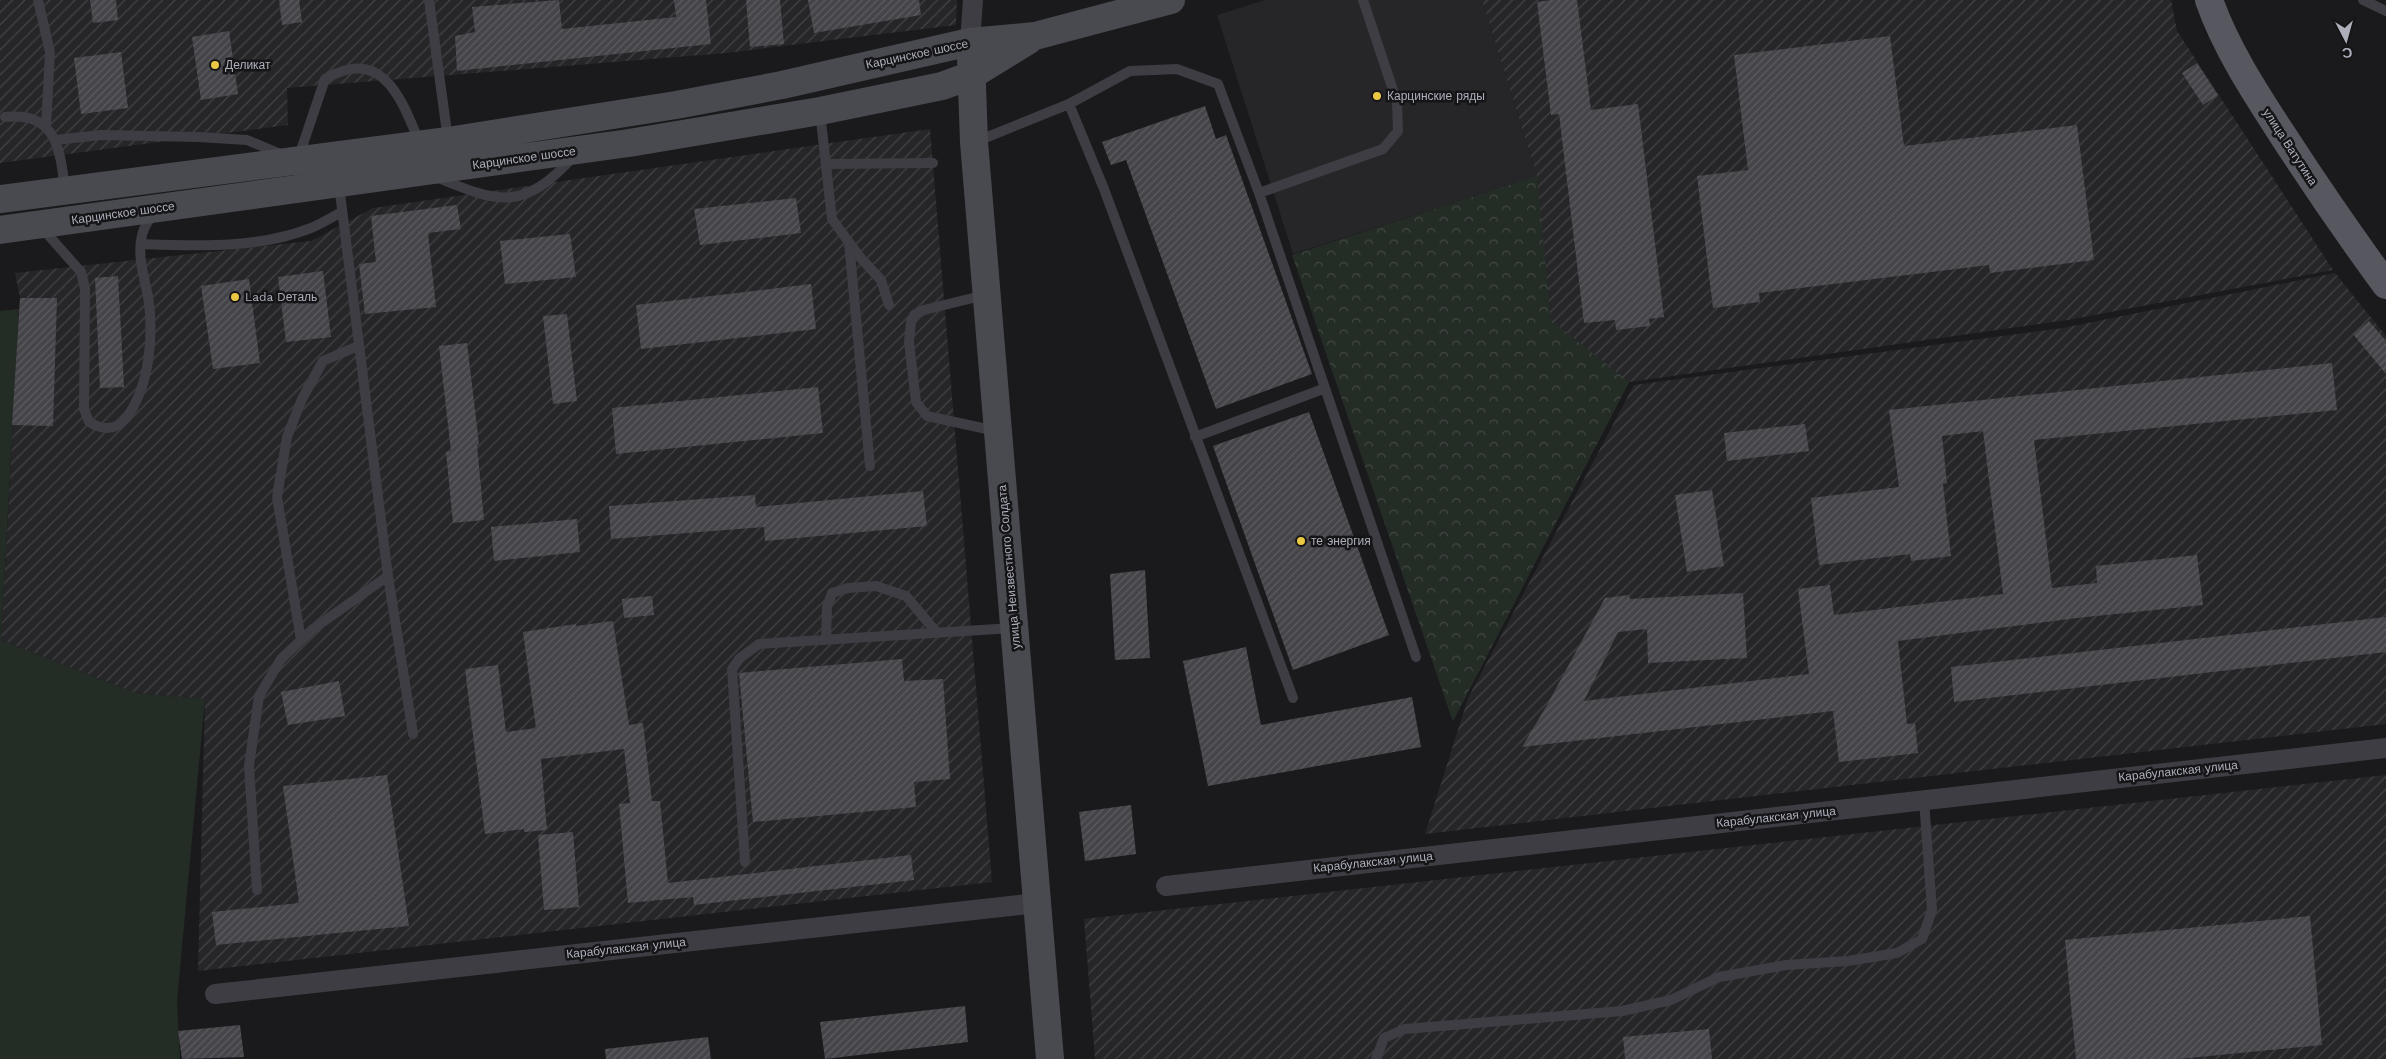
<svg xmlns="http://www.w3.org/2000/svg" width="2386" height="1059" font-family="'Work Sans',sans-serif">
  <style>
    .built { fill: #262629 }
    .industrial { fill: url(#industrial-furrows) }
    .grass { fill: #242c26 }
    .forest { fill: url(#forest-crowns) }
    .building { fill: url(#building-hatch) }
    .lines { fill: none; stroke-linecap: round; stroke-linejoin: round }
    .lane { stroke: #3d3d43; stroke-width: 10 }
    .street { stroke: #3d3d43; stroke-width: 20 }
    .secondary { stroke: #494a50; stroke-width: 28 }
    .primary { stroke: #57585f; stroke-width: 28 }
    .poi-dot { fill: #eac843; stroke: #151517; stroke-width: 2 }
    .labels { text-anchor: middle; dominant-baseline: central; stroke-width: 5; stroke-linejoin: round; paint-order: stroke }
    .street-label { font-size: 12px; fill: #adafbb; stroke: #151517 }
    .poi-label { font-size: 12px; fill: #adafbb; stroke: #151517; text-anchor: start }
  </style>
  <defs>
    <pattern id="industrial-furrows" width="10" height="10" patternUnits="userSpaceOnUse" patternTransform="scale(1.25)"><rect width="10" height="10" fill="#262629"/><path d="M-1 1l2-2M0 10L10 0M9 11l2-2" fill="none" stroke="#434346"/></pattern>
    <pattern id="forest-crowns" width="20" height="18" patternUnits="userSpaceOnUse" patternTransform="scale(1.25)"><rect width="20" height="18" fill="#242c26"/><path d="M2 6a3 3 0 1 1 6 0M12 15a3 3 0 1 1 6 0" fill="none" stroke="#414844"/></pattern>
    <pattern id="building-hatch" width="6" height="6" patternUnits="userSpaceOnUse" patternTransform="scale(1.25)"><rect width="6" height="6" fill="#444449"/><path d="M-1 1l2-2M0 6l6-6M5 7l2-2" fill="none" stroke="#5c5c61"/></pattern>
  </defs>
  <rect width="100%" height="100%" fill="#1a1a1c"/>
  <!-- built -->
  <path class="built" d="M 1265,0 L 1482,0 L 1537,176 L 1293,254 L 1217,15 Z"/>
  <!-- industrial -->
  <path class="industrial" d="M 0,0 L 957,0 L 956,25 L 726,53 L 287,88 L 288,125 L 0,163 Z
    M 1482,0 L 2171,0 L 2177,31 L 2333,270 L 2068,320 L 1629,382 L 1453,721 L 1293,255 L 1537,176 Z
    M 930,129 L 992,882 L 198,971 L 205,699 L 135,693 L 1,640 L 20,298 L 15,273 L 311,241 L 373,208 Z
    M 2335,273 L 2386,336 L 2386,724 L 1425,834 L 1468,698 L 1634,385 L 2063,328 Z
    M 2386,775 L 2386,1059 L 1095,1059 L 1084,919 Z"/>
  <!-- grass -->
  <path class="grass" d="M 19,309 L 1,640 L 135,693 L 205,699 L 177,1001 L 180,1059 L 0,1059 L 0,311 Z"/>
  <!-- forest -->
  <path class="forest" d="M 1537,176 L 1551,320 L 1629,382 L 1453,721 L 1292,255 Z"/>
  <!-- building -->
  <path class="building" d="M 90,0 L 116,0 L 118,20 L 93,23 Z
    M 279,0 L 299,0 L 302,22 L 282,25 Z
    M 559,0 L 562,29 L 676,17 L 674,0 L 706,0 L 711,44 L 457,71 L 455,36 L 475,32 L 472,7 Z
    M 746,0 L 780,0 L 784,44 L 750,47 Z
    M 808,0 L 919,0 L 921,15 L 814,33 Z
    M 1551,0 L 1577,0 L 1591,110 L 1638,104 L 1664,317 L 1649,319 L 1650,326 L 1616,330 L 1615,320 L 1584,323 L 1559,114 L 1551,115 L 1537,2 Z
    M 229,31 L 238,94 L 201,100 L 192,37 Z
    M 1890,36 L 1904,146 L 2077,125 L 2094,260 L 1990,273 L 1989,265 L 1759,293 L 1760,302 L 1713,308 L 1697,176 L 1748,170 L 1734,55 Z
    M 121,52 L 128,108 L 81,114 L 74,58 Z
    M 2197,63 L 2218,95 L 2203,105 L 2182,73 Z
    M 1205,106 L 1216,139 L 1226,135 L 1312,374 L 1216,409 L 1126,160 L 1111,165 L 1102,142 Z
    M 796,198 L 801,233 L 700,245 L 694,209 Z
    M 457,205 L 461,229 L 428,233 L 436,307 L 365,314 L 359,264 L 376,262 L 371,216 Z
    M 570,234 L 576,277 L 505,284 L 500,241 Z
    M 323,271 L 331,337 L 286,342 L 278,277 Z
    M 118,276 L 124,387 L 100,388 L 95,278 Z
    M 249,279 L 260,363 L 213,369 L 201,286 Z
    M 811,284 L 816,329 L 641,349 L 636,305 Z
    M 20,298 L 57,298 L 53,426 L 12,425 Z
    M 567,314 L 577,401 L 553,404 L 543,316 Z
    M 2369,321 L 2386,341 L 2386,374 L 2353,334 Z
    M 467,343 L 479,444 L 477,445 L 484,520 L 453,523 L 446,452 L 451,451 L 439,346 Z
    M 2332,363 L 2337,410 L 2034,440 L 2052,588 L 2097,583 L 2096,566 L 2197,555 L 2203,605 L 2077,618 L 1898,641 L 1907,724 L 1915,723 L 1918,753 L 1839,762 L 1833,711 L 1522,747 L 1547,705 L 1605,598 L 1629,595 L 1630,599 L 1743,593 L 1747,658 L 1648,663 L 1647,629 L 1618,632 L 1584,701 L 1809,674 L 1798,589 L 1830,585 L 1834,615 L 2003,594 L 1983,431 L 1942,436 L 1947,483 L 1943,484 L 1951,556 L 1911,561 L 1910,554 L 1819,565 L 1811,498 L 1899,487 L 1889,410 Z
    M 818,387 L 823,433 L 616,454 L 612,408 Z
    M 1309,412 L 1389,635 L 1293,670 L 1213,446 Z
    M 1805,424 L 1809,451 L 1727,461 L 1724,433 Z
    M 1712,490 L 1724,566 L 1687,572 L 1675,495 Z
    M 923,491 L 927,526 L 765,541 L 764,527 L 611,539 L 609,506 L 755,495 L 756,507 Z
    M 577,519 L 580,552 L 494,561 L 491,527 Z
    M 1145,570 L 1150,658 L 1115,660 L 1110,574 Z
    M 652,596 L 654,615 L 624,618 L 622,599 Z
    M 2386,617 L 2386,652 L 1954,702 L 1951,667 Z
    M 613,621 L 629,725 L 643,723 L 652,801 L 660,801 L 668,883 L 911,855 L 914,880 L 694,905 L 693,897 L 628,903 L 619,804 L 630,803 L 624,749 L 541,759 L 547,830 L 524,832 L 524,829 L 485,834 L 465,669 L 498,665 L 506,732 L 536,728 L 523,632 L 576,624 L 576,626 Z
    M 1246,647 L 1261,725 L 1412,697 L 1421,747 L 1208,786 L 1183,661 Z
    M 902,659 L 904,681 L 943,679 L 950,779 L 914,782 L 916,807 L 753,822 L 739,673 Z
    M 339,681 L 345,716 L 288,725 L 281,692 Z
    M 387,775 L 409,926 L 216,945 L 212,912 L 299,903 L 283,786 Z
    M 1131,805 L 1136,854 L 1085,861 L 1079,812 Z
    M 573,832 L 579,907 L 544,910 L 538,835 Z
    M 2310,916 L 2322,1045 L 2179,1059 L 2076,1059 L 2065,940 Z
    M 965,1006 L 968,1042 L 825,1059 L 820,1022 Z
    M 240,1025 L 244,1057 L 182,1059 L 178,1031 Z
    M 1709,1029 L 1712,1059 L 1625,1059 L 1623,1037 Z
    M 708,1037 L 711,1059 L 606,1059 L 605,1049 Z"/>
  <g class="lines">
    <!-- lane -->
    <path class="lane" d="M 38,0 L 50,52 L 46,127
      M 429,0 L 448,140
      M 2363,0 L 2386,11
      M 1069,104 L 1104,189 L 1293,698
      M 820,112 L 832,219 L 859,256 L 881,280 L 889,305
      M 5,117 C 56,111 60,149 65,189
      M 55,140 L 101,135 L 198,137 L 247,140 L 283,155
      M 975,142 L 1069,104 L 1130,71 L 1177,69 L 1218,84 L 1259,193 L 1416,657
      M 298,159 L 325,79 C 383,45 402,100 420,144
      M 827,164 L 933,163
      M 436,177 C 500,204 524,211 574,156
      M 339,185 L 388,576 L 413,734
      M 1259,193 L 1383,149 L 1398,131 L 1397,102 L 1363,0
      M 42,228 L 81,272 L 85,289 L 84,409 L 89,422 C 102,430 116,431 126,418 C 150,387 154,334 148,296 C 144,277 137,255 142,235 C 144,227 149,219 155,212
      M 849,243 L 870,466
      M 141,244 C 197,246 258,249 311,228 C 321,224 332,217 342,212
      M 985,295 L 924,310 L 914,315 L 911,322 L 909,342 L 916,402 L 927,416 L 996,431
      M 1195,437 L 1323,389
      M 301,640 L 277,497 L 287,437 L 302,399 L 323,361 L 358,346
      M 826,640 L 827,607 L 832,593 L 848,588 L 876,586 L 906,596 L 937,633
      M 745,862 L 732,669 L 740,658 L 759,644 L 1013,628
      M 257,890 L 249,766 L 259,696 L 281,659 L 313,629 L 388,576
      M 1376,1059 L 1384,1038 L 1405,1029 L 1622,1011 L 1671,1000 L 1719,977 L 1786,965 L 1848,961 L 1897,953 L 1922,939 L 1932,910 L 1924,800"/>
    <!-- street -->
    <path class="street" d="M 970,42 L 973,0
      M 1166,886 L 2386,748
      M 215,994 L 1037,903"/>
    <!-- secondary -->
    <path class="secondary" d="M 971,58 L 974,142 L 1050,1059
      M 0,199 L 448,141 L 676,105 L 782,85 L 970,42 L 1035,36 L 1171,0
      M 0,230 L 629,143 L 820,111 L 942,86 L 972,75 L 1029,40"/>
    <!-- primary -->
    <path class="primary" d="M 2209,0 C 2226,48 2254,91 2282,134 C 2315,185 2350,236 2386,285"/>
  </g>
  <!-- markers -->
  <g class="poi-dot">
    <circle cx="215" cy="65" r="5"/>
    <circle cx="1377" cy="96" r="5"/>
    <circle cx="235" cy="297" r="5"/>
    <circle cx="1301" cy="541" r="5"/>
  </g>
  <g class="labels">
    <!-- street labels -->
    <g class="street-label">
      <text transform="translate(917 54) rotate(-12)">Карцинское шоссе</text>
      <text transform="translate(2290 147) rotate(57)">улица Ватутина</text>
      <text transform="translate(524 158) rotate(-8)">Карцинское шоссе</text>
      <text transform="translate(123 213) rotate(-8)">Карцинское шоссе</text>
      <text transform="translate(1009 567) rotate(-95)">улица Неизвестного Солдата</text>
      <text transform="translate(2178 771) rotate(-6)">Карабулакская улица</text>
      <text transform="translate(1776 817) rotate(-6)">Карабулакская улица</text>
      <text transform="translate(1373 862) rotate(-6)">Карабулакская улица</text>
      <text transform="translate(626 948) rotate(-6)">Карабулакская улица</text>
    </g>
    <!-- poi labels -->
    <g class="poi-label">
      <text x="225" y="65">Деликат</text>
      <text x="1387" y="96">Карцинские ряды</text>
      <text x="245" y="297">Lada Dеталь</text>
      <text x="1311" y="541">те энергия</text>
    </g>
  </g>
  <!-- north arrow -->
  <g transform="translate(2346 40) rotate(174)" stroke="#151517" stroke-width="4" paint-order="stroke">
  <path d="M0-4L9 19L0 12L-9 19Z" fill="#adafbb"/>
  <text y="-8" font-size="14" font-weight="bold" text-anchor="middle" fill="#adafbb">С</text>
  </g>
</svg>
